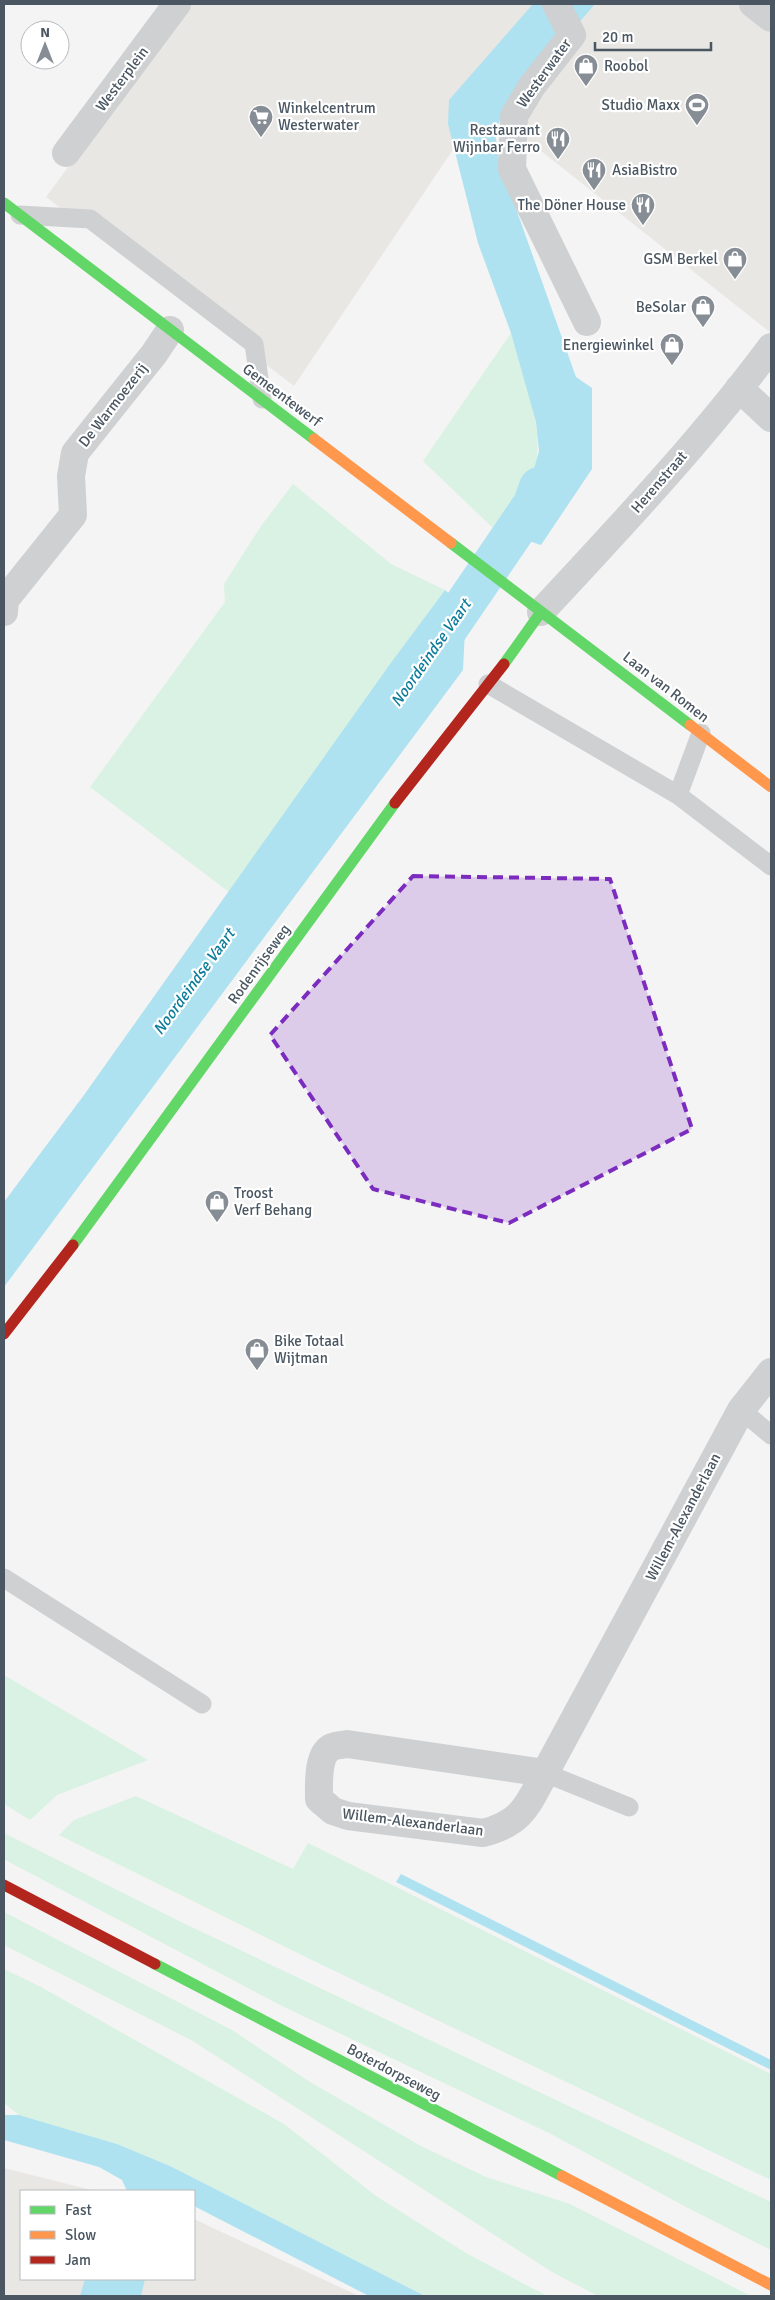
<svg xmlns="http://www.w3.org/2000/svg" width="775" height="2300" font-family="Signika,sans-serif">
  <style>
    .commercial { fill: #e8e7e3 }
    .green { fill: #d9f2e3 }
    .water { fill: #aee2f0 }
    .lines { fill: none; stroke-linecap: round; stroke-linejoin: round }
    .canal { stroke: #aee2f0; stroke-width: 40 }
    .lane { stroke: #ced0d2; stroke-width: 19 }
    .street { stroke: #ced0d2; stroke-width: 28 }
    .fast { stroke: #63d668; stroke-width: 11 }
    .slow { stroke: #ff974d; stroke-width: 11 }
    .jam { stroke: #b3261e; stroke-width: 11 }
    .marked { fill: #7b2cbf; fill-opacity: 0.2; stroke: #7b2cbf; stroke-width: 4; stroke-dasharray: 10 6; stroke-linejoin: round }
    .labels { text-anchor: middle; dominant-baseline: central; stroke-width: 4.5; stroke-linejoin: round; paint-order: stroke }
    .poi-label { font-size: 15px; fill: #4a5661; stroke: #fff; text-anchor: end }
    .street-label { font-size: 15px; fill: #4a5661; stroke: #fff }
    .water-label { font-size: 16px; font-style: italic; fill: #0c7c9b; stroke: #fff }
  </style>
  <rect width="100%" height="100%" fill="#f4f4f4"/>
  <!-- commercial -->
  <path class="commercial" d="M 189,4 L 771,4 L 771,333 L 483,105 L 294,386 L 46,197 Z
    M 4,2168 L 95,2191 L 21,2191 L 21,2279 L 194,2279 L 194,2219 L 359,2296 L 4,2296 Z"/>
  <!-- green -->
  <path class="green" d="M 511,333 C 523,376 550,436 531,479 C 523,498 508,514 495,530 L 423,461 Z
    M 293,484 L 391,564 L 445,590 L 390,664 L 229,892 L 90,787 L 225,602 L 224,584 L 261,526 Z
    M 4,1675 L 148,1760 L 57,1795 L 30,1820 L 4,1804 Z
    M 136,1796 L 293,1869 L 308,1843 L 771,2074 L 771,2180 L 320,1964 L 59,1835 L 74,1820 Z
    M 4,1833 L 181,1922 L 771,2202 L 771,2250 L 688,2208 L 549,2133 L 280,2005 L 9,1862 L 4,1859 Z
    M 4,1912 L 232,2030 L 310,2082 L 421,2146 L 486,2177 L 570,2204 L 751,2296 L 598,2296 L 552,2272 L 191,2040 L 4,1945 Z
    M 4,1969 L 41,1987 L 284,2124 L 376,2196 L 466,2253 L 547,2296 L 425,2296 L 170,2166 L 117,2144 L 19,2115 L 4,2103 Z"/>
  <!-- water -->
  <path class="water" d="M 533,4 L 595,4 L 506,107 L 495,131 L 499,161 L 576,377 L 592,388 L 592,469 L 541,545 L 495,530 L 514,506 L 531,479 L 539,451 L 536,422 L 511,333 L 478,243 L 448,124 L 449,100 Z
    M 445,590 L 466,608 L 463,670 L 4,1287 L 4,1202 L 84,1095 L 390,664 Z
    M 401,1874 L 771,2060 L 771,2070 L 396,1882 Z
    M 4,2115 L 19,2115 L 117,2144 L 170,2166 L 425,2296 L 369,2296 L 194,2206 L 194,2191 L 127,2191 L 122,2180 L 99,2167 L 4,2140 Z
    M 85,2279 L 145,2279 L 141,2296 L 80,2296 Z"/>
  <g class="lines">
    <!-- canal -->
    <path class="canal" d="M 432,652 L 533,504 L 539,487"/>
    <!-- lane -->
    <path class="lane" d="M 20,215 L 90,219 L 254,344 L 262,399
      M 488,684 L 678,795
      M 701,733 L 678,795 L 771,866
      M 741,1410 L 771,1435
      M 4,1578 L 202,1704
      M 545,1773 L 629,1807"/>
    <!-- street -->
    <path class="street" d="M 556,4 L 572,35 L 532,86 L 514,116 L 512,169 L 587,322
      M 753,4 L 771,18
      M 66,153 L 177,4
      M 739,388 L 771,418
      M 4,612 L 5,600 L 73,515 L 71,476 L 75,453 L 154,354 L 170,330
      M 541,612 C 619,528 703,439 771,347
      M 545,1773 L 347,1744 C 343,1745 336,1745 332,1747 C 317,1754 319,1785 319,1799 L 333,1811 L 348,1816 L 483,1833 C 522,1823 527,1806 545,1773 L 741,1410 L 771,1372"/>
    <!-- fast -->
    <path class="fast" d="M 4,203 L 314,439
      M 451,543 L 690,725
      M 504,664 L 541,612
      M 73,1245 L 395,803
      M 155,1964 L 562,2176"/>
    <!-- slow -->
    <path class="slow" d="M 314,439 L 451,543
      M 690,725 L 771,787
      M 562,2176 L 771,2285"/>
    <!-- jam -->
    <path class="jam" d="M 395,803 L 504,664
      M 4,1334 L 73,1245
      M 4,1885 L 155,1964"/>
  </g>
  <!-- marked area -->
  <path class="marked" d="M 413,876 L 610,879 L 692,1129 L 509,1223 L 373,1189 L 270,1035 Z"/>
  <!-- icons -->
  <defs>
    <symbol id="shop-pin" viewBox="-11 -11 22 30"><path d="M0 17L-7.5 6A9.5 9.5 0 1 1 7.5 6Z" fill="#868d94" stroke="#fff"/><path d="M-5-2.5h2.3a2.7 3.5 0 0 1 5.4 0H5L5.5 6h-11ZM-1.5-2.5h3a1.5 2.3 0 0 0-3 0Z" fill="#fff"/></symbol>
    <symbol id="stadium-pin" viewBox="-11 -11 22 30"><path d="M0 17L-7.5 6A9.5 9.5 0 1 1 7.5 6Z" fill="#868d94" stroke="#fff"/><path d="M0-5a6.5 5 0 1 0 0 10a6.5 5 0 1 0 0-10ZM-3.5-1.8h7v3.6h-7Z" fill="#fff"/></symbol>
    <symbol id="supermarket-pin" viewBox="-11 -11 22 30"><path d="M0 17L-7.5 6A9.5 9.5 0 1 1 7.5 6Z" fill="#868d94" stroke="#fff"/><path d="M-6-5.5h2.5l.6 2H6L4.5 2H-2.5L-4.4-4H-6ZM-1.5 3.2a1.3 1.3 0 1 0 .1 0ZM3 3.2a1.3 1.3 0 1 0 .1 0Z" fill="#fff"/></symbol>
    <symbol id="restaurant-pin" viewBox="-11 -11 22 30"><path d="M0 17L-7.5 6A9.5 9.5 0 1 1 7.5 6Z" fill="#868d94" stroke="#fff"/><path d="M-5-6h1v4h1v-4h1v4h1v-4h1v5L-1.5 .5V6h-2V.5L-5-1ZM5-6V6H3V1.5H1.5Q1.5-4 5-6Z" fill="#fff"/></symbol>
  </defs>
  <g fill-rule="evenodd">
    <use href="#shop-pin" x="572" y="52" width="28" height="38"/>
    <use href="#stadium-pin" x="683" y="91" width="28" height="38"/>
    <use href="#supermarket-pin" x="247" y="103" width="28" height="38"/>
    <use href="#restaurant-pin" x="544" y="125" width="28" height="38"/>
    <use href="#restaurant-pin" x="580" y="156" width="28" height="38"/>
    <use href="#restaurant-pin" x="629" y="191" width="28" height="38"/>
    <use href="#shop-pin" x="721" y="245" width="28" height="38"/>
    <use href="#shop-pin" x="689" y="293" width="28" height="38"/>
    <use href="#shop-pin" x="658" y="331" width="28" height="38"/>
    <use href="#shop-pin" x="203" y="1188" width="28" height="38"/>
    <use href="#shop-pin" x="243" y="1336" width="28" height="38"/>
  </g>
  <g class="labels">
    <!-- poi labels -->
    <g class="poi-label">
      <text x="604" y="66" text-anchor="start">Roobol</text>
      <text x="680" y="105">Studio Maxx</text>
      <text x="278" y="108" text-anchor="start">Winkelcentrum<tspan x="278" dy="17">Westerwater</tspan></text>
      <text x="540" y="130">Restaurant<tspan x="540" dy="17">Wijnbar Ferro</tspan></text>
      <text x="612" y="170" text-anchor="start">AsiaBistro</text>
      <text x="626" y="205">The Döner House</text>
      <text x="718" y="259">GSM Berkel</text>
      <text x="686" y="307">BeSolar</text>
      <text x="654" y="345">Energiewinkel</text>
      <text x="234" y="1193" text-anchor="start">Troost<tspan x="234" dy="17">Verf Behang</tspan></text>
      <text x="274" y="1341" text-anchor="start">Bike Totaal<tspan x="274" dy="17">Wijtman</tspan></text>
    </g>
    <!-- street labels -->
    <g class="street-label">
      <text transform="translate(544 73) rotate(-54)">Westerwater</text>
      <text transform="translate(122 79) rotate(-53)">Westerplein</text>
      <text transform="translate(282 395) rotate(37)">Gemeentewerf</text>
      <text transform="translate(113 405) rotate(-52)">De Warmoezerij</text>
      <text transform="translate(659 482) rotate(-49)">Herenstraat</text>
      <text transform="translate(666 687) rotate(38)">Laan van Romen</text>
      <text transform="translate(259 964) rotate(-54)">Rodenrijseweg</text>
      <text transform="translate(683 1517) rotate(-62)">Willem-Alexanderlaan</text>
      <text transform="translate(413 1822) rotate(7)">Willem-Alexanderlaan</text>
      <text transform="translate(394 2072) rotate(28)">Boterdorpseweg</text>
    </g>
    <!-- water labels -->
    <g class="water-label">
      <text transform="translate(431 653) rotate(-55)">Noordeindse Vaart</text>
      <text transform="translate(194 982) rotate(-54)">Noordeindse Vaart</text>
    </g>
  </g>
  <!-- border -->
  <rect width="775" height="2300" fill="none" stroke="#4a5661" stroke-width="10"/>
  <!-- legend -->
  <rect x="20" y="2190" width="175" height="90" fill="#ffffff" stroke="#b7bbc0"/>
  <rect x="30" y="2206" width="25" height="8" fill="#63d668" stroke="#b7bbc0"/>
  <text x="65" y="2215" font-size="15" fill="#4a5661">Fast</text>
  <rect x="30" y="2231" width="25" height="8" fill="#ff974d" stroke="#b7bbc0"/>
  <text x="65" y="2240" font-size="15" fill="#4a5661">Slow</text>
  <rect x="30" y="2256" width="25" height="8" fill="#b3261e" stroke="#b7bbc0"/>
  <text x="65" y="2265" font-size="15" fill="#4a5661">Jam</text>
  <!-- north arrow -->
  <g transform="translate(45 45)"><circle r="24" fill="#ffffff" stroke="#b7bbc0"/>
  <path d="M0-4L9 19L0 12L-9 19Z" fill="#868d94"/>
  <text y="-8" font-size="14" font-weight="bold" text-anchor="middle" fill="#4a5661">N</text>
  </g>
  <!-- scale -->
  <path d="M595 42v8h116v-8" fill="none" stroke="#4a5661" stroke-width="2.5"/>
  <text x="602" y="42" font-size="15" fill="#4a5661" stroke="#ffffff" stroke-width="4" paint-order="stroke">20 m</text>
</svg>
